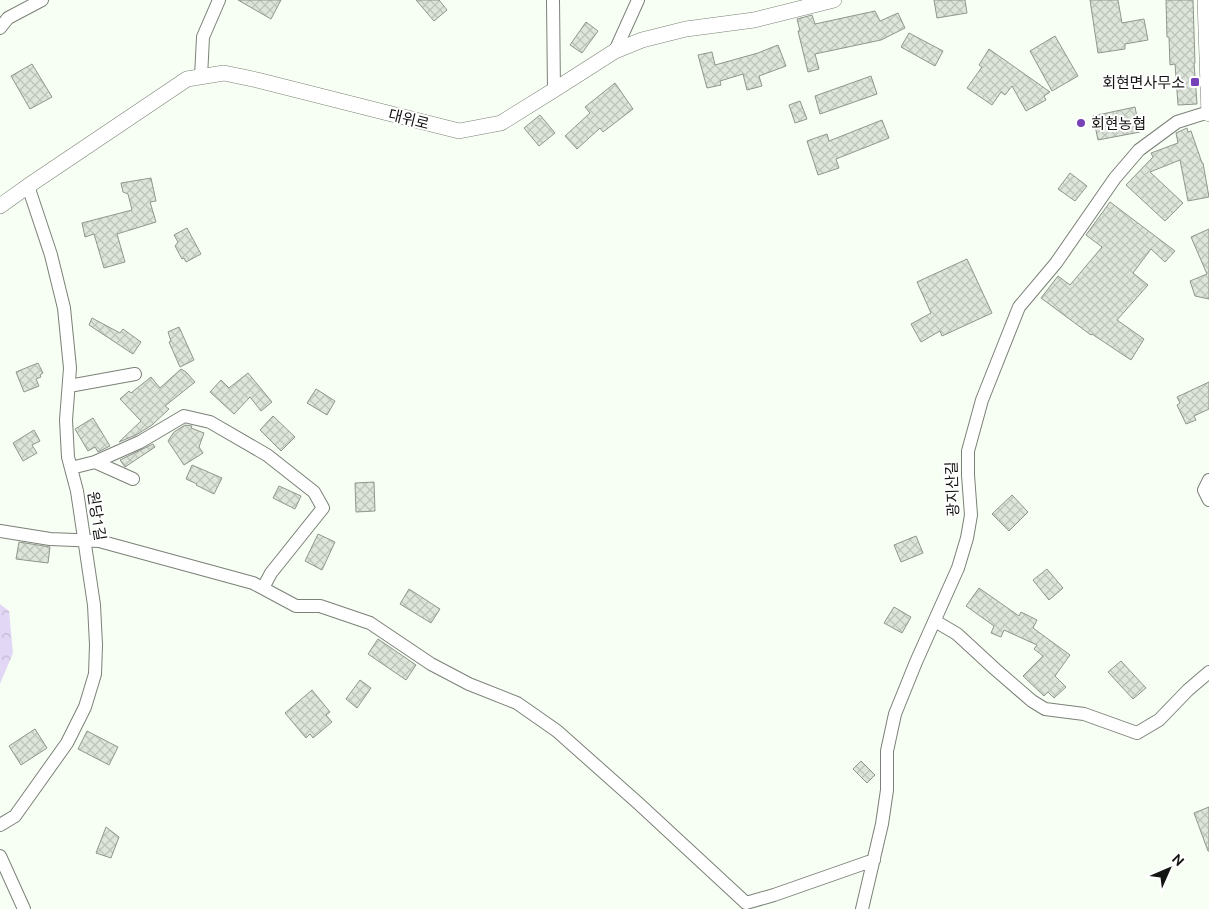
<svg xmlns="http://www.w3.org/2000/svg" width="1209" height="909" font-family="Ubuntu,'Noto Sans KR',sans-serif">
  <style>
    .forest { fill: url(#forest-crowns) }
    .building { fill: url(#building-cross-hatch); stroke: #90968c }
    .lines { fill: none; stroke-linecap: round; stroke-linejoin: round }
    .minor-casing { stroke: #7b8178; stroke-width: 14 }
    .tertiary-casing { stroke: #7b8178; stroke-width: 16 }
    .minor { stroke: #fff; stroke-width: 12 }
    .tertiary { stroke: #fff; stroke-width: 15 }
    .poi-dot { fill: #7741b8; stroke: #fff; stroke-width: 2 }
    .labels { text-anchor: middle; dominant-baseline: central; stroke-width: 4; stroke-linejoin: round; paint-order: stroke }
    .poi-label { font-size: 15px; fill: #131512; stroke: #fff; text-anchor: end }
    .street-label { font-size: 15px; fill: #131512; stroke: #fff }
  </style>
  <defs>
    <pattern id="forest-crowns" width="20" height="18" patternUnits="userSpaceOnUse" patternTransform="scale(1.25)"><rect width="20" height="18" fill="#e2d8f6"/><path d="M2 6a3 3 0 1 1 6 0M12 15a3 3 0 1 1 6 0" fill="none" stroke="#c1b8d2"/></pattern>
    <pattern id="building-cross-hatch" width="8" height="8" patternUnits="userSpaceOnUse" patternTransform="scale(1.25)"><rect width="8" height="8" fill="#dde4d9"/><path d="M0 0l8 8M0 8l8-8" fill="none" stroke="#bdc3b9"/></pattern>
  </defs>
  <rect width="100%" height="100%" fill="#f7fef3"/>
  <!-- forest -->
  <path class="forest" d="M 0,604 L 9,611 L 13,653 L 0,684 Z"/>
  <!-- building -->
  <path class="building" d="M 238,0 L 281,0 L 271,19 Z
    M 416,0 L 439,0 L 447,10 L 434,21 Z
    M 934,0 L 965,0 L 967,13 L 937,18 Z
    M 1090,0 L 1118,0 L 1122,23 L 1144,19 L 1148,40 L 1125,44 L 1125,49 L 1098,53 Z
    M 1166,0 L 1193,0 L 1195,63 L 1194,63 L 1197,104 L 1178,105 L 1175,64 L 1170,65 L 1169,37 L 1167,37 Z
    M 875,11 L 880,21 L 898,13 L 905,28 L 881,40 L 815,54 L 819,69 L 808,72 L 798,31 L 800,31 L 797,19 L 812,15 L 815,24 Z
    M 586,22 L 598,31 L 582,53 L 570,45 Z
    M 909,33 L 943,51 L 935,66 L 901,47 Z
    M 1055,36 L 1078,76 L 1052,91 L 1030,51 Z
    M 778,45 L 786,66 L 759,76 L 762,86 L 747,90 L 743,74 L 720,81 L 721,85 L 707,88 L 698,55 L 712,52 L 715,65 L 758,53 Z
    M 989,49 L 1050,92 L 1044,96 L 1046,100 L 1026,111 L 1012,86 L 1005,95 L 1001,92 L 992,105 L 967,88 L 982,67 L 979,65 Z
    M 32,64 L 52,97 L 30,109 L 11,76 Z
    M 871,76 L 877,94 L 820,114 L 815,96 Z
    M 615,83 L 633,109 L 603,132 L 600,128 L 577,149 L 565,136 L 590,113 L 585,107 Z
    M 800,101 L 807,119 L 795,123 L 789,105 Z
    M 1135,107 L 1140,132 L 1098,140 L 1093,116 Z
    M 540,115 L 555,133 L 539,146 L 524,128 Z
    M 882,120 L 889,138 L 836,159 L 839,168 L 818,175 L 807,141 L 827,134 L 829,141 Z
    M 1187,128 L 1188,132 L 1191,131 L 1202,163 L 1203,163 L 1209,197 L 1188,201 L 1180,160 L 1150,172 L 1183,203 L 1165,221 L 1126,185 L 1153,157 L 1151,153 L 1178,143 L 1176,133 Z
    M 1070,173 L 1087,186 L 1075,201 L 1058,189 Z
    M 151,178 L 156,201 L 150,202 L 156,222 L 117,234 L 125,262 L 104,268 L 94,234 L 85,237 L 82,223 L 132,210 L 128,194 L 123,192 L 121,183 Z
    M 1110,202 L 1175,251 L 1165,262 L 1151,249 L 1133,273 L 1148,285 L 1117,320 L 1144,339 L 1131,360 L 1092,334 L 1091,335 L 1041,298 L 1058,276 L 1070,285 L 1102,247 L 1086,235 Z
    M 187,228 L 201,254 L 186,262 L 184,258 L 182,259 L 175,246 L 178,242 L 174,235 Z
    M 1209,229 L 1209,299 L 1195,296 L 1190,281 L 1207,274 L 1191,237 Z
    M 967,259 L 992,313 L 942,336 L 940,331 L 921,342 L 911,324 L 931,313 L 917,282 Z
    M 92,318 L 120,333 L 123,329 L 141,342 L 133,354 L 89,325 Z
    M 179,327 L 194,360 L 180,367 L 169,342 L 171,341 L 168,332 Z
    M 38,363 L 43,373 L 40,375 L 41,377 L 36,379 L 39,386 L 24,392 L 16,372 Z
    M 181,369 L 186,372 L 195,382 L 165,406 L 169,409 L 152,425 L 136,435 L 119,442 L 141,421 L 120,399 L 129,391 L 131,393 L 151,377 L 160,388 Z
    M 248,373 L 272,402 L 261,411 L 250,397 L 234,414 L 210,392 L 221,380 L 229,388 Z
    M 1209,382 L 1209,409 L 1194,416 L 1196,420 L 1186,424 L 1177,405 L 1180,403 L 1177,397 Z
    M 316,389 L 335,401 L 327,415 L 307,403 Z
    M 273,416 L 295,437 L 281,451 L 260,430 Z
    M 93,418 L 110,446 L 98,452 L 95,447 L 88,451 L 75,429 Z
    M 185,425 L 192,426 L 191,428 L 204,433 L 199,447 L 203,453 L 184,465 L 168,441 L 174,432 Z
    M 34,430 L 40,441 L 32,445 L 37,453 L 23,461 L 13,443 Z
    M 153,444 L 155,447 L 125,467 L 120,460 Z
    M 192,465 L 222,478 L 214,494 L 196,485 L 197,484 L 186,479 Z
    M 374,482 L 375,511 L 356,512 L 355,483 Z
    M 279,486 L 301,496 L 295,509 L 273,498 Z
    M 1012,495 L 1028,512 L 1009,531 L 992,514 Z
    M 318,534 L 335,542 L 322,570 L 305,561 Z
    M 916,536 L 923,553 L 901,562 L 894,545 Z
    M 19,542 L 50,547 L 48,563 L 16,559 Z
    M 1047,569 L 1063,588 L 1049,600 L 1033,580 Z
    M 979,588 L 1019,616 L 1021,612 L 1037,620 L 1033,628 L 1070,655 L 1055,676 L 1066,687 L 1054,698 L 1048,692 L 1044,696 L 1023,676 L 1043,656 L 1034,649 L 1037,645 L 1004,630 L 1001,637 L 991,633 L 994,626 L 966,606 Z
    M 409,589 L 440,609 L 431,623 L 400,604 Z
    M 894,607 L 911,617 L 902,633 L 884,623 Z
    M 378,639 L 416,665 L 406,680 L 368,654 Z
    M 1121,661 L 1146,688 L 1133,699 L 1108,672 Z
    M 360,680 L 371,688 L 357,708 L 346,699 Z
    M 312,690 L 330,712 L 326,715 L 332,722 L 313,738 L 310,734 L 306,738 L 285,713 Z
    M 35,729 L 47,748 L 21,765 L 9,746 Z
    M 87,731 L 118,747 L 109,765 L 78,749 Z
    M 861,761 L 875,775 L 867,783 L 853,769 Z
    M 1209,807 L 1209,851 L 1208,851 L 1194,813 Z
    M 106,827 L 119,837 L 111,858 L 96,853 Z"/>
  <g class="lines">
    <defs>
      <path id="minor" d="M 553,0 L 554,90
        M 0,28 L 8,18 L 42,0
        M 615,51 L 638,0
        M 201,77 L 203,37 L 219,0
        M 69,386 L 135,374
        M 95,462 L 140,442 L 184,416 L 210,422 L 267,455 L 314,492 L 323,508 L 271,573 L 263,588
        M 71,468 L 95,462 L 133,479
        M 1209,480 L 1204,490 L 1209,500
        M 0,531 L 50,539 L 99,541 L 253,583 L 296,606 L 320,606 L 370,623 L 431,664 L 469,684 L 517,703 L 557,731 L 638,803 L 746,903 L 774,895 L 874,860
        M 935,621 L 957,634 L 995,669 L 1032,701 L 1045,709 L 1084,714 L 1137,733 L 1159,720 L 1188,690 L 1209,672
        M 0,825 L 15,816 L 67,743 L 85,707 L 95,674 L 96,645 L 94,605 L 77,491 L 68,457 L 66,420 L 70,368 L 64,308 L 51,255 L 28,186
        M 0,856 L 24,909
        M 862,909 L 882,824 L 887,790 L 887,751 L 895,714 L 916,662 L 958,568 L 967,538 L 971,515 L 968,475 L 968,451 L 982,400 L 1019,307 L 1056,263 L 1115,178 L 1139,150 L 1177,122 L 1209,112"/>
      <path id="tertiary" d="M 1205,0 L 1209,114
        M 0,206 L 28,186 L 187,79 L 224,73 L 257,80 L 459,131 L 501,123 L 554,90 L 615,51 L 642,40 L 686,29 L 754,20 L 834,0"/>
    </defs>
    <!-- minor casing -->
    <use href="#minor" class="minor-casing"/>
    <!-- tertiary casing -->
    <use href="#tertiary" class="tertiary-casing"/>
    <!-- minor -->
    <use href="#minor" class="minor"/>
    <!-- tertiary -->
    <use href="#tertiary" class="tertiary"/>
  </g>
  <!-- markers -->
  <g class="poi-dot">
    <rect x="1190" y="77" width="10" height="10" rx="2.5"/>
    <circle cx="1081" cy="123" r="5"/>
  </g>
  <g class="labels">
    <!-- poi labels -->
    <g class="poi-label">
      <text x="1185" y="82">회현면사무소</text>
      <text x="1091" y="123" text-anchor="start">회현농협</text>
    </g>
    <!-- street labels -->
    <g class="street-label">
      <text transform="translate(409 119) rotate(14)">대위로</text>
      <text transform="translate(952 489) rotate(-92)">광지산길</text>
      <text transform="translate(97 516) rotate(81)">원당1길</text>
    </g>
  </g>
  <!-- north arrow -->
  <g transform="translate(1169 869) rotate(45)" stroke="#ffffff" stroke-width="4" paint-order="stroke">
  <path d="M0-4L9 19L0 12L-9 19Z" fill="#131512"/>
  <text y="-8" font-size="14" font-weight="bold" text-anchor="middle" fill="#131512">N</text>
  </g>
</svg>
